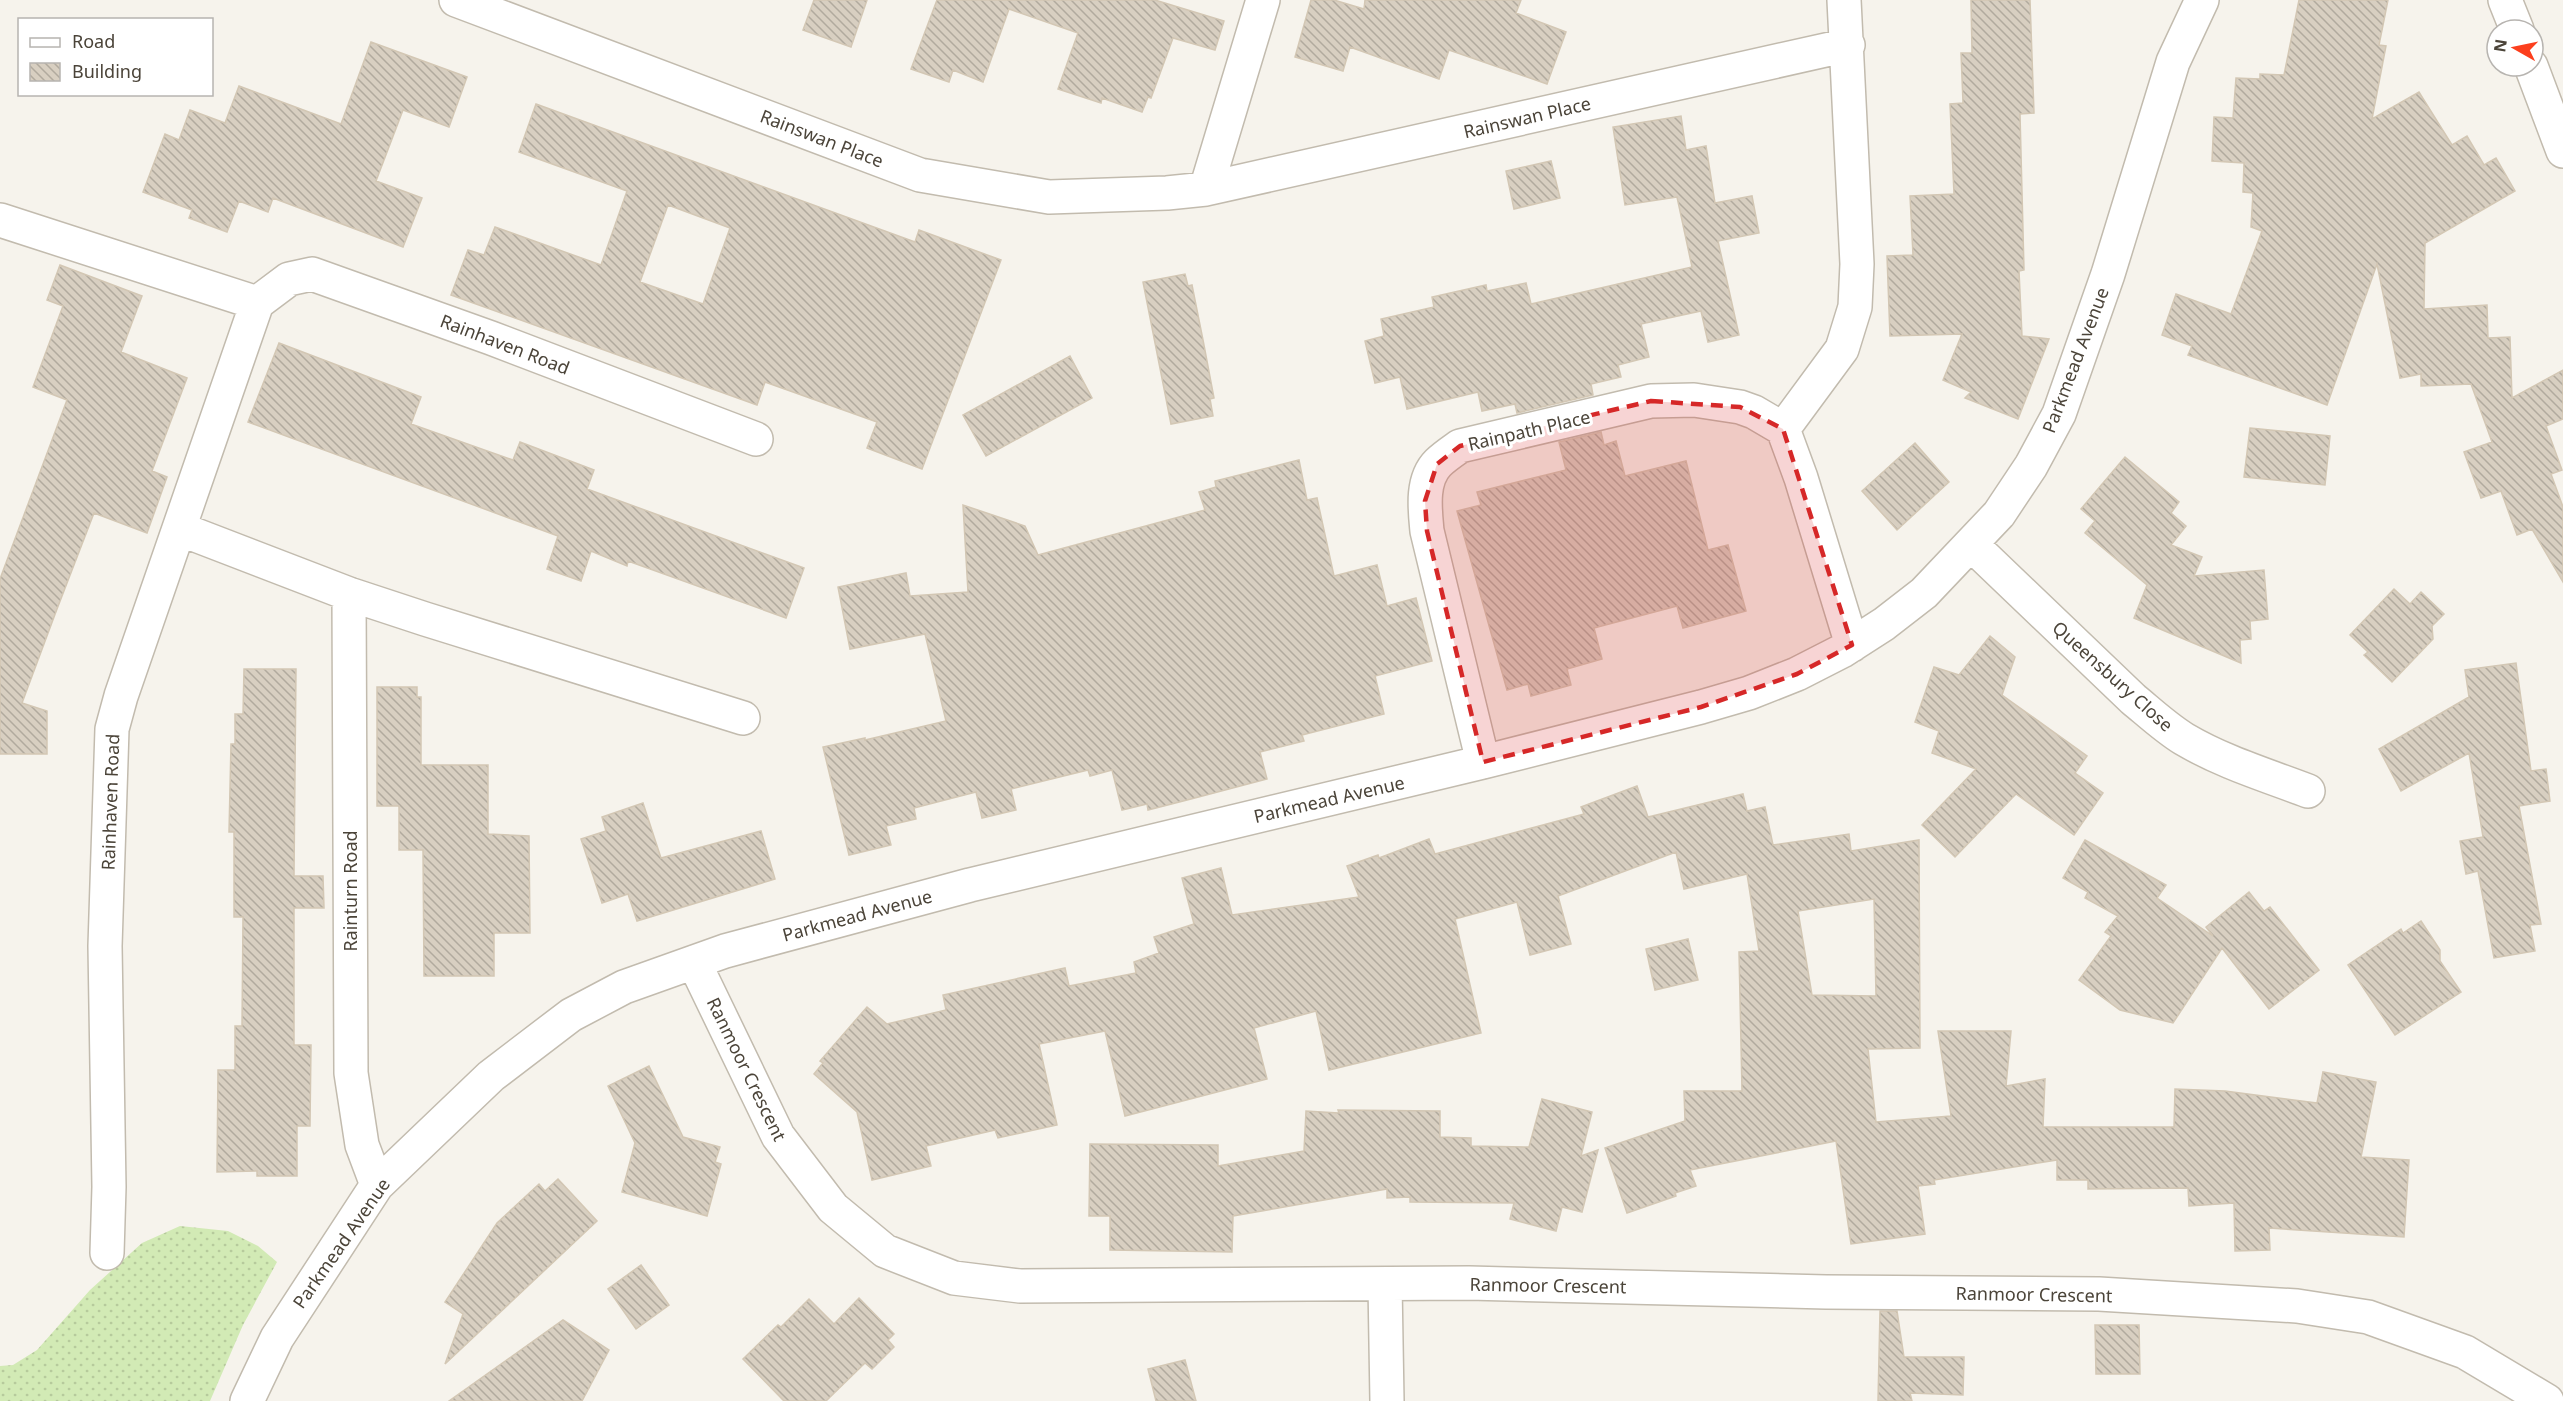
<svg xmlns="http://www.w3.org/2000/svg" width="2563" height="1401" font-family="'Noto Sans',sans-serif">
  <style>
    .grass { fill: url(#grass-dots) }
    .building { fill: url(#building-back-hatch); stroke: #d3c7b4; stroke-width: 1.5; fill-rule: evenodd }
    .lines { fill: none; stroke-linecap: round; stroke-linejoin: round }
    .minor-casing { stroke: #c2bbae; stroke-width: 36 }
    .minor { stroke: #fff; stroke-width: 33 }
    .marked { fill: #d62828; fill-opacity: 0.2; stroke: #d62828; stroke-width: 4.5; stroke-dasharray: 12 8; stroke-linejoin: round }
    .labels { text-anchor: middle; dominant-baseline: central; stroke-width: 6; stroke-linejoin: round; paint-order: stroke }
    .street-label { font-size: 18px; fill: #4b4439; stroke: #fff }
  </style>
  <defs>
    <pattern id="grass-dots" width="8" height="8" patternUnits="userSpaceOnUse" patternTransform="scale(1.5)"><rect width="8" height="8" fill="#d2eab5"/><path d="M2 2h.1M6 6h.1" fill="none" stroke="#b6ca9c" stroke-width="1.8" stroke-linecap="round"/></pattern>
    <pattern id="building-back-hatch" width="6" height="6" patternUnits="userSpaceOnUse" patternTransform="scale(1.5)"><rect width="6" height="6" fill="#d8cfc1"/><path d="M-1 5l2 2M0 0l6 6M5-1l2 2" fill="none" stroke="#b1aa9e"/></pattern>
  </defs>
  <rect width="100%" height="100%" fill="#f6f3ec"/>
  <!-- grass -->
  <path class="grass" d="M 180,1226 L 228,1231 L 258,1246 L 277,1262 L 243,1325 L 210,1401 L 0,1401 L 0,1366 L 13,1365 L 37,1350 L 90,1290 L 142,1243 Z"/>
  <!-- building -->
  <path class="building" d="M 814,0 L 867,0 L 851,47 L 803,30 Z
    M 937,0 L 1155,0 L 1224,21 L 1215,50 L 1173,38 L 1151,98 L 1148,97 L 1142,112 L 1102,98 L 1101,103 L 1058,89 L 1078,33 L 1009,9 L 983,82 L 953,70 L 949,82 L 911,69 Z
    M 1311,0 L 1334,0 L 1364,9 L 1365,0 L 1521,0 L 1516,13 L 1566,32 L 1547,84 L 1449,50 L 1439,79 L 1350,47 L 1343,71 L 1295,57 Z
    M 1971,0 L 2030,0 L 2034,113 L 2020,114 L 2024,270 L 2019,271 L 2022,336 L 2049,339 L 2018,419 L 1965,398 L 1971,392 L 1943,380 L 1962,334 L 1890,336 L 1887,256 L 1913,255 L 1910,196 L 1954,194 L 1950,104 L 1963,103 L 1961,53 L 1972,53 Z
    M 2299,0 L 2388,0 L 2379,45 L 2386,46 L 2372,119 L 2419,92 L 2452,145 L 2467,136 L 2484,165 L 2496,158 L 2515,191 L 2425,243 L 2424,309 L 2487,305 L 2488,338 L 2510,337 L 2512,398 L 2563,370 L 2563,419 L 2546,426 L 2562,470 L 2551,474 L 2563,507 L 2563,582 L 2532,529 L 2517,535 L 2501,491 L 2481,498 L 2464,452 L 2492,442 L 2471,384 L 2421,386 L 2421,374 L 2400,378 L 2377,264 L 2327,405 L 2188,355 L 2192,346 L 2162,335 L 2176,294 L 2231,314 L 2262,231 L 2251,227 L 2253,193 L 2243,192 L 2244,163 L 2212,161 L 2214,117 L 2233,118 L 2236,78 L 2260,79 L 2260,74 L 2284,75 Z
    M 371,42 L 467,77 L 449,127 L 403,110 L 376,181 L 422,198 L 403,247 L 273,198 L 268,212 L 239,201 L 227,232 L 189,218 L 192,210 L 143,192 L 165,134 L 179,140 L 190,110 L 225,123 L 239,86 L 341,124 Z
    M 536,104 L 915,242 L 919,230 L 1001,260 L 922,469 L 867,448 L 877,422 L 765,382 L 757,405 L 451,295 L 468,250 L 484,255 L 495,227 L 601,265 L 627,191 L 519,152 ZM 668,205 L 730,228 L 703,304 L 640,282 Z
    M 1681,116 L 1686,150 L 1706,146 L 1715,203 L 1752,196 L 1759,233 L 1718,241 L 1739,335 L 1708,342 L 1701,311 L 1641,324 L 1649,357 L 1618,365 L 1621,377 L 1591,384 L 1593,395 L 1517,413 L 1515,404 L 1482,411 L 1478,392 L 1407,409 L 1400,377 L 1375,383 L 1365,341 L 1384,336 L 1381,319 L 1434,307 L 1432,297 L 1486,285 L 1487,291 L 1526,283 L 1531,304 L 1692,267 L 1677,197 L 1625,205 L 1613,127 Z
    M 1551,161 L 1560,198 L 1514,209 L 1506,171 Z
    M 60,265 L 142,296 L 121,352 L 187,378 L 152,471 L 167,477 L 147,533 L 94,513 L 57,609 L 22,703 L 47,711 L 47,754 L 0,754 L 0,579 L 67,400 L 33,387 L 63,306 L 47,300 Z
    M 1185,274 L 1188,286 L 1192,285 L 1203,340 L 1214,398 L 1210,399 L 1213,416 L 1171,424 L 1143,282 Z
    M 279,343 L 421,397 L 411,424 L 513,460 L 520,442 L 594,470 L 587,489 L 804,568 L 786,618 L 628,561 L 627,566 L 591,551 L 581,581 L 547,569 L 558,536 L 248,422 Z
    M 1070,356 L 1092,398 L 986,456 L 963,415 Z
    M 2250,428 L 2330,436 L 2325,485 L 2244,477 Z
    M 1601,432 L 1604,445 L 1616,441 L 1625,476 L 1686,461 L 1708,550 L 1728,545 L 1746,611 L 1683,628 L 1677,606 L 1594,628 L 1602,659 L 1567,669 L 1571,685 L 1531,696 L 1528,684 L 1507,690 L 1457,511 L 1481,505 L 1477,492 L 1566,470 L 1559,442 Z
    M 1915,443 L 1949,482 L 1897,530 L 1862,491 Z
    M 2125,457 L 2179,502 L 2171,513 L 2186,526 L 2171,545 L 2202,557 L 2194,576 L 2264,570 L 2268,619 L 2250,621 L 2251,639 L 2240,640 L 2241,663 L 2134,618 L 2147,585 L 2085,533 L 2095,521 L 2081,509 Z
    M 1299,460 L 1307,500 L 1317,498 L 1334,576 L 1377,565 L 1387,606 L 1416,598 L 1432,661 L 1375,676 L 1384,714 L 1302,735 L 1304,741 L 1260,752 L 1267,779 L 1191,799 L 1148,810 L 1147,804 L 1122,810 L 1112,770 L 1090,776 L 1088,770 L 1011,789 L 1016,810 L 982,818 L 976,792 L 914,808 L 916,819 L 886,826 L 891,845 L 849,855 L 823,747 L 865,738 L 865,740 L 946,721 L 925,634 L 850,649 L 838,587 L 906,573 L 910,596 L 968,592 L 963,505 L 1025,526 L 1038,555 L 1205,510 L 1199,492 L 1216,487 L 1215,481 Z
    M 2394,589 L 2410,604 L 2421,592 L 2444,614 L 2432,626 L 2433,639 L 2392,682 L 2364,655 L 2368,652 L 2350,635 Z
    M 1990,636 L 2015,657 L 2002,695 L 2087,756 L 2075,773 L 2103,793 L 2074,835 L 2016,794 L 1955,857 L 1922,825 L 1976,769 L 1932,753 L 1939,731 L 1915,722 L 1934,667 L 1959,675 Z
    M 2516,663 L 2531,771 L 2546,769 L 2550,801 L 2519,806 L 2541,924 L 2530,925 L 2535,951 L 2494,958 L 2478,871 L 2466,874 L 2460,841 L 2483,837 L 2469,753 L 2401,791 L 2379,749 L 2469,697 L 2465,670 Z
    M 244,669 L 296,669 L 294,876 L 323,876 L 324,908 L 294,908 L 294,1045 L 311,1045 L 310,1126 L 297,1126 L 297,1176 L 257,1176 L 257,1171 L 217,1172 L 218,1070 L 235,1070 L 235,1026 L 242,1026 L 243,917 L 234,917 L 234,832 L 229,832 L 231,744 L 235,744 L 235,714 L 243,714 Z
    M 377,687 L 417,687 L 417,697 L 421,697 L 421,765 L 488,765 L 488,834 L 529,836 L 530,933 L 494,933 L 494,976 L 424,976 L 423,850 L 399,850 L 399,806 L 377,806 Z
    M 1637,786 L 1648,817 L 1743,794 L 1747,811 L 1765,807 L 1773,845 L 1849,834 L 1851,851 L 1919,840 L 1920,1048 L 1868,1049 L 1876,1122 L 1951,1116 L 1938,1031 L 2011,1031 L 2006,1086 L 2045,1079 L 2043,1127 L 2174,1127 L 2175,1089 L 2225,1091 L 2317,1103 L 2323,1072 L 2376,1082 L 2361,1157 L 2409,1160 L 2404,1237 L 2269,1228 L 2270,1250 L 2235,1251 L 2234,1203 L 2189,1206 L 2188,1188 L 2088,1189 L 2088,1180 L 2057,1180 L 2057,1160 L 1934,1180 L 1935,1184 L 1918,1186 L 1925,1234 L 1851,1244 L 1836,1141 L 1690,1170 L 1696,1186 L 1675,1193 L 1676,1196 L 1627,1213 L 1605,1148 L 1685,1121 L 1684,1091 L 1742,1091 L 1739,952 L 1759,951 L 1747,874 L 1684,889 L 1676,852 L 1558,896 L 1571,944 L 1530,955 L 1517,902 L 1455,919 L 1481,1033 L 1329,1070 L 1316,1011 L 1254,1028 L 1267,1079 L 1125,1116 L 1105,1031 L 1039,1044 L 1057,1125 L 998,1138 L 995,1130 L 926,1146 L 931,1166 L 872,1180 L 857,1112 L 814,1074 L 823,1063 L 820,1061 L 867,1007 L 887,1024 L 946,1010 L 943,995 L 1065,968 L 1069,986 L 1136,973 L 1134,962 L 1159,953 L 1154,937 L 1194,924 L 1182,878 L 1221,868 L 1232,915 L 1359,897 L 1347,866 L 1378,855 L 1379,858 L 1429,839 L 1435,854 L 1584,814 L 1581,807 ZM 1874,899 L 1876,996 L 1812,995 L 1798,911 Z
    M 643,803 L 661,858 L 761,831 L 775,879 L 637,921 L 628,894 L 602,903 L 581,839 L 606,831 L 602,817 Z
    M 2085,840 L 2166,885 L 2157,898 L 2213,936 L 2206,927 L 2249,892 L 2264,911 L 2270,907 L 2319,970 L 2269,1009 L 2222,948 L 2173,1023 L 2120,1010 L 2079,980 L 2111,936 L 2105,932 L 2118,916 L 2085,898 L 2088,892 L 2063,878 Z
    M 2421,921 L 2440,950 L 2440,961 L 2461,992 L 2395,1035 L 2348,965 L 2401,929 L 2403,933 Z
    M 1688,939 L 1698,980 L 1655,990 L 1646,949 Z
    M 649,1066 L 683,1137 L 720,1147 L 715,1162 L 721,1164 L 707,1216 L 622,1192 L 635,1143 L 608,1086 Z
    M 1542,1099 L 1592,1112 L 1581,1156 L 1598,1150 L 1582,1212 L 1562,1207 L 1556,1231 L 1510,1219 L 1514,1203 L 1410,1202 L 1410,1197 L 1387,1198 L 1387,1189 L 1233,1216 L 1232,1252 L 1110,1250 L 1110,1216 L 1089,1216 L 1090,1144 L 1218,1145 L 1218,1166 L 1304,1151 L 1306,1111 L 1339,1113 L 1338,1110 L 1440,1111 L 1440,1137 L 1471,1138 L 1471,1146 L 1529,1147 Z
    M 558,1179 L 597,1221 L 445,1364 L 463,1314 L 445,1302 L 497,1223 L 539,1184 L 545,1191 Z
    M 641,1265 L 669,1305 L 636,1329 L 608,1289 Z
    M 859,1298 L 894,1334 L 888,1340 L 894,1347 L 872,1369 L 865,1363 L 826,1401 L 784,1401 L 743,1359 L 778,1325 L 781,1327 L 809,1299 L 834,1324 Z
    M 1880,1311 L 1897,1311 L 1904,1357 L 1964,1357 L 1963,1395 L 1910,1393 L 1912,1401 L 1878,1401 Z
    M 563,1320 L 609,1350 L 582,1401 L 449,1401 Z
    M 2095,1325 L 2139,1325 L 2140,1374 L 2096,1374 Z
    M 1185,1360 L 1196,1401 L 1156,1401 L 1148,1369 Z"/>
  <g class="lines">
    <defs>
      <path id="minor" d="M 456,0 L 920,175 L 1049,197 L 1167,193 L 1206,189 L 1848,45
        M 2505,0 L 2517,30
        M 2531,66 L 2563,151
        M 1206,189 L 1263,0
        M 0,220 L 257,303
        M 1783,429 L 1842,349 L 1855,307 L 1857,264 L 1844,0
        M 180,529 L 349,594 L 425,619 L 743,718
        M 1972,545 L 2133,699 C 2150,713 2166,728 2184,739 C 2223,762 2266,775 2308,791
        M 349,594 L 351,1073 L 362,1145 L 377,1185
        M 1483,762 L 1427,531 C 1425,510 1421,480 1438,463 C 1444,457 1453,451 1460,446 L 1651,401 L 1694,400 L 1740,407 L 1754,412 L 1783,429 L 1801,478 L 1852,645
        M 694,962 L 778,1136 L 833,1208 L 885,1251 L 954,1278 L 1020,1286 L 1469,1283 L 1826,1292 L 2099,1294 L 2297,1306 L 2368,1317 L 2465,1352 L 2547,1401
        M 107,1253 L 109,1187 L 105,946 L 112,729 L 121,696 L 257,303 L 289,279 L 312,274 L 491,338 L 756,439
        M 1385,1284 L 1387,1401
        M 247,1401 L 277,1338 L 377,1185 L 491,1076 L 571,1015 L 624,987 L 725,951 L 970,885 L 1483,762 L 1701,707 L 1749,693 L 1797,674 L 1842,651 L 1884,624 L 1924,593 L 1999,514 L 2031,466 L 2059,414 L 2108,274 L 2173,62 L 2202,0"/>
    </defs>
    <!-- minor casing -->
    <use href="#minor" class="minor-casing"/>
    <!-- minor -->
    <use href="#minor" class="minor"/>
  </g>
  <!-- marked area -->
  <path class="marked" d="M 1651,401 L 1740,407 L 1783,429 L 1852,645 L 1797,674 L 1701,707 L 1483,762 L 1427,531 L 1425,501 L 1437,464 L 1460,446 Z"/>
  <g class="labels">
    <!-- street labels -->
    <g class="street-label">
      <text transform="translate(1527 117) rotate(-13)">Rainswan Place</text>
      <text transform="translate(822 138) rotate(21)">Rainswan Place</text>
      <text transform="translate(505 344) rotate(21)">Rainhaven Road</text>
      <text transform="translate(2075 360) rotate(-69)">Parkmead Avenue</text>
      <text transform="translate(1529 430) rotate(-13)">Rainpath Place</text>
      <text transform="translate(2113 676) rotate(42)">Queensbury Close</text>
      <text transform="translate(1329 799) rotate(-13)">Parkmead Avenue</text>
      <text transform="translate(110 802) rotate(-88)">Rainhaven Road</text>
      <text transform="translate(350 891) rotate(-90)">Rainturn Road</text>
      <text transform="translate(857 915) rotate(-15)">Parkmead Avenue</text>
      <text transform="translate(747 1069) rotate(64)">Ranmoor Crescent</text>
      <text transform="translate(341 1243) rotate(-55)">Parkmead Avenue</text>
      <text transform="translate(1548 1285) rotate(1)">Ranmoor Crescent</text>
      <text transform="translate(2034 1294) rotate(1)">Ranmoor Crescent</text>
    </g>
  </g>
  <!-- legend -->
  <rect x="18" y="18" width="195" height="78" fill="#ffffff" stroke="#b7b4b0" stroke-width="1.5"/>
  <rect x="30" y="38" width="30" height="9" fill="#ffffff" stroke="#b7b4b0" stroke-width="1.5"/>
  <text x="72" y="48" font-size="18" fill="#4b4439">Road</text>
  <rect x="30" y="63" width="30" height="18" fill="url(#building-back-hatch)" stroke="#b7b4b0" stroke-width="1.5"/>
  <text x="72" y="78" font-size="18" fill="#4b4439">Building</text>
  <!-- north arrow -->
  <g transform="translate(2515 48) rotate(279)"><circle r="28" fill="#ffffff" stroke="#b7b4b0" stroke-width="1.5"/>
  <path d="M0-4.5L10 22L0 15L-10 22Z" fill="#fc3f1d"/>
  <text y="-9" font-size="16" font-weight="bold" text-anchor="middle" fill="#4b4439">N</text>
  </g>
</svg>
